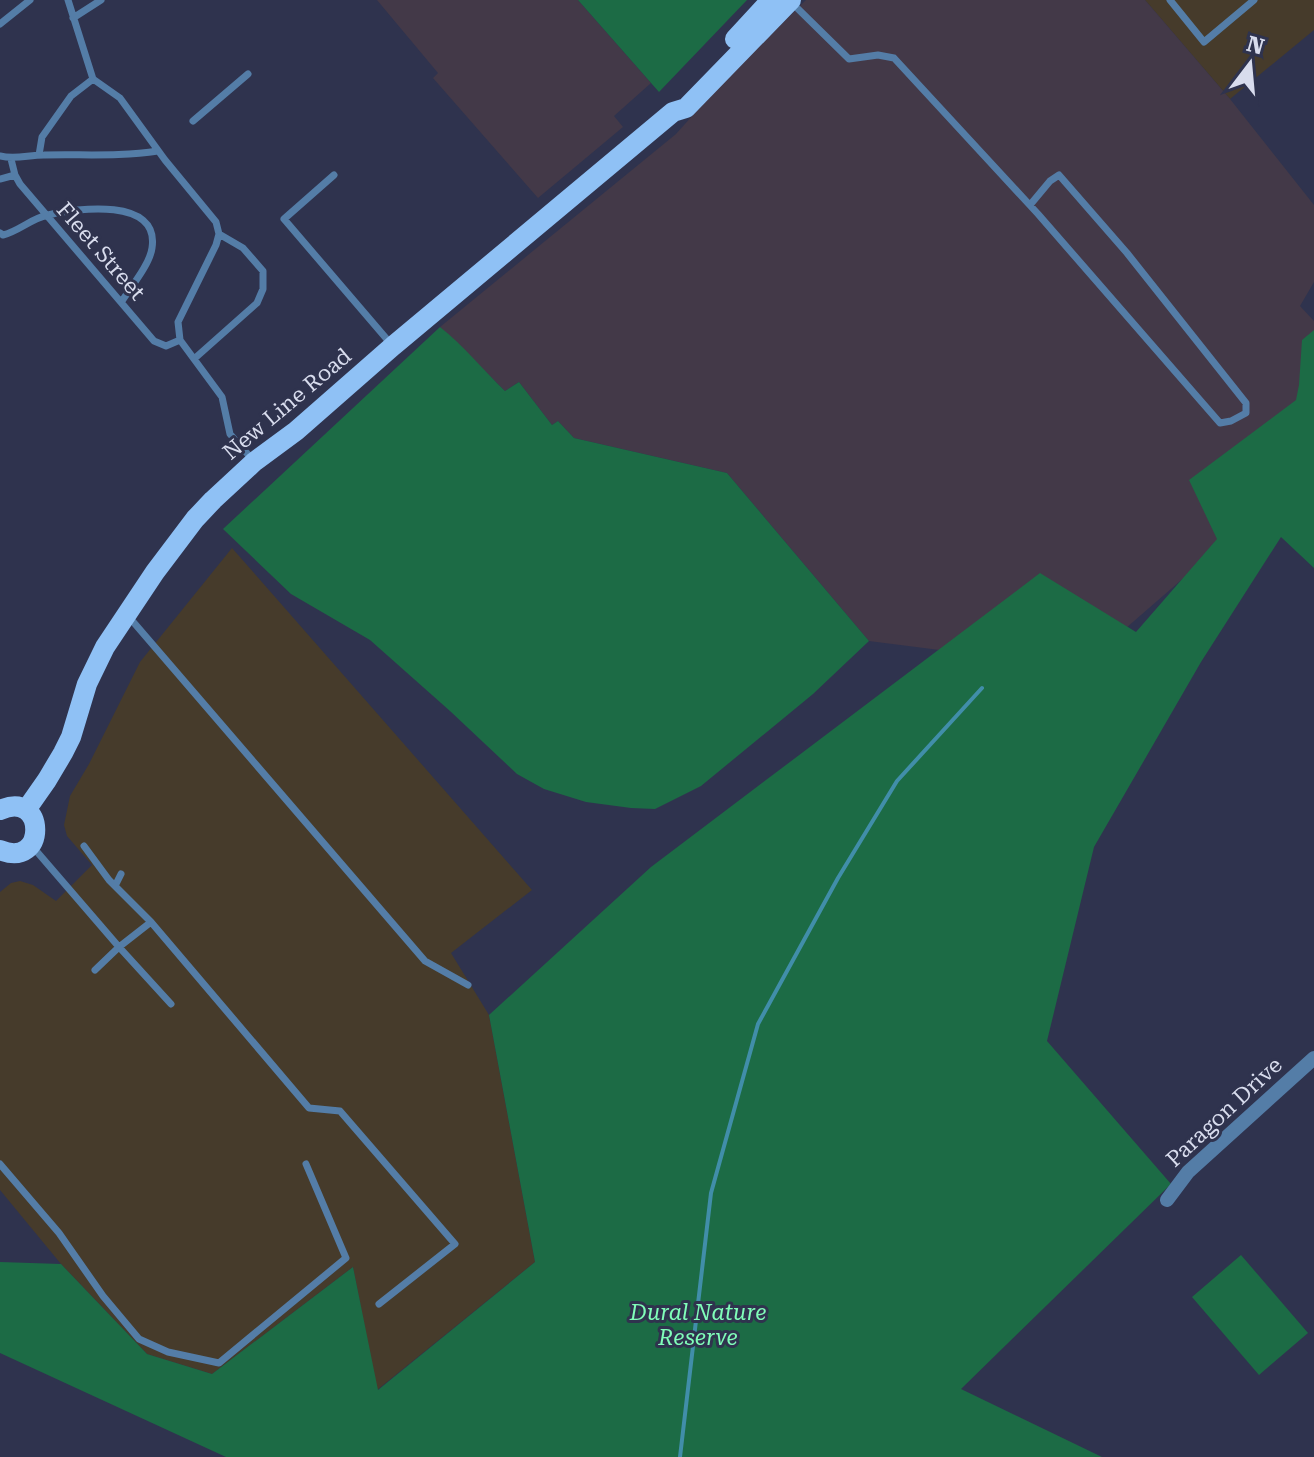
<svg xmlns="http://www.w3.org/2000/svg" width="1314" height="1457" font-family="'Roboto Serif',serif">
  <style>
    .commercial { fill: #463b2b }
    .industrial { fill: #433948 }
    .green { fill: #1c6b45 }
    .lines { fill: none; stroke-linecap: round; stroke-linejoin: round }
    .stream { stroke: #418ea9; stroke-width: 4 }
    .lane { stroke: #547da7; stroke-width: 7 }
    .street { stroke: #547da7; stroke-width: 14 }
    .primary { stroke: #8fc1f5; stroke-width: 20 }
    .labels { text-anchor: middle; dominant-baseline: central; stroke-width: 6; stroke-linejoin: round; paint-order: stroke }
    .street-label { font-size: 22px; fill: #d8dced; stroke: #2f334e }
    .park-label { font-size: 22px; font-style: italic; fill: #80feb9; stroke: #2f334e }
  </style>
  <rect width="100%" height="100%" fill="#2f334e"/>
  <!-- commercial -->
  <path class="commercial" d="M 1145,0 L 1314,0 L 1314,30 L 1230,99 Z
    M 232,548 L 532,890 L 451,953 L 489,1015 L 535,1262 L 377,1390 L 353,1267 L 212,1374 L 147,1354 L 61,1264 L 0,1190 L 0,892 L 11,883 L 20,881 L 33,885 L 56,901 L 92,865 L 67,836 L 64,825 L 70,796 L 89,764 L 140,662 Z"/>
  <!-- industrial -->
  <path class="industrial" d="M 377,0 L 578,0 L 651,83 L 614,116 L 623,127 L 538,198 L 433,78 L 438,73 Z
    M 806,0 L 1145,0 L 1230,99 L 1314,205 L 1314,282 L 1300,306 L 1314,321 L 1314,441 L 1309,469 L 1080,668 L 869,641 L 727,473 L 574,438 L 558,421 L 552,425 L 519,382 L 505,391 L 440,327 L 676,134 L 719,86 Z"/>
  <!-- green -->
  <path class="green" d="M 578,0 L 747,0 L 659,92 Z
    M 440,327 C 464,346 483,370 505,391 L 519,382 L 552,425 L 558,421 L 574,438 L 727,473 L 869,641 L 813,694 L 701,786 L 655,809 L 631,808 L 586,802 L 544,789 L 517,774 L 450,711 L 370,640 L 291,594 L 223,529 Z
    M 1314,330 L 1314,568 L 1281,537 L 1201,662 L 1094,847 L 1047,1041 L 1171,1184 L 961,1389 L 1102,1457 L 226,1457 L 0,1353 L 0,1262 L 61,1264 L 147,1354 L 212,1374 L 353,1267 L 378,1390 L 535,1262 L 489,1015 L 651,867 L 1040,573 L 1136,632 L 1217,539 L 1189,480 L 1296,400 L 1299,385 L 1302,340 Z
    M 1241,1255 L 1308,1333 L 1259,1375 L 1192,1297 Z"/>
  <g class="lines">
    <!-- stream -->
    <path class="stream" d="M 680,1457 L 711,1193 L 758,1024 L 838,878 L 897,781 L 982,688"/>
    <!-- lane -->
    <path class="lane" d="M 68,0 L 93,79 L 120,98 L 165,160 L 216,222 L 219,234 L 216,245 L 178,322 L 180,340
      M 1170,0 L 1204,42 L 1254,0
      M 792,3 L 849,59 L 878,55 L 894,58 L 1038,214 L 1220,423 L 1231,421 L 1246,413 L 1246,403 L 1127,253 L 1059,175 L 1050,181 L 1030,205
      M 73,18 L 101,0
      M 0,24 L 30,0
      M 193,121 L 248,74
      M 39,155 L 42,137 L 71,96 L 93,79
      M 0,156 C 15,160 28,155 44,155 C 82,154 120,157 158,151
      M 11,159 L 15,175 L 20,184 L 154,341 L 166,346 L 180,340
      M 334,175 L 284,219 L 391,344
      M 0,179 L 15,175
      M 0,233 L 3,235 C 19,231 32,218 48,215 C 77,208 160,197 152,248 C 150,264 131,287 122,301
      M 180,340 L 222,397 L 230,434 L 252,459
      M 194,359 L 257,303 L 263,289 L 263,271 L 243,248 L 219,234
      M 129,617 L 425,961 L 468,985
      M 32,846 L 119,947 L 171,1004
      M 84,846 L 109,880 L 151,922
      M 115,886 L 121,874
      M 95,970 L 119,947 L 151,922 L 309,1108 L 340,1111 L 455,1244 L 379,1304
      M 0,1164 L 59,1233 L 103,1296 L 139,1339 L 168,1352 L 219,1363 L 346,1258 L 306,1164"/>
    <!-- street -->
    <path class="street" d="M 1167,1200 L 1188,1172 L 1314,1058"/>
    <!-- primary -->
    <path class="primary" d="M 735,39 L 771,0
      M 0,810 C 47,789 47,870 0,850
      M 26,810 L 47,780 L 63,753 L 71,737 L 87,684 L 105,647 L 155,572 L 195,519 L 213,500 L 254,462 L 296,431 L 393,346 L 673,112 L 686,108 L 791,0"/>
  </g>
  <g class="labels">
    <!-- street labels -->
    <g class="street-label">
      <text transform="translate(101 251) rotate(49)">Fleet Street</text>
      <text transform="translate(287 404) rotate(-40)">New Line Road</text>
      <text transform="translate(1224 1112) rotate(-43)">Paragon Drive</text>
    </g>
    <!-- park labels -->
    <g class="park-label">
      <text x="698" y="1312">Dural Nature<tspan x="698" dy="25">Reserve</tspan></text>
    </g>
  </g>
  <!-- north arrow -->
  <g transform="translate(1250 64) rotate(16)" stroke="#2f334e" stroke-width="6" paint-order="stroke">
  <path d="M0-6L14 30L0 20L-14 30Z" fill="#d8dced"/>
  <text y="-12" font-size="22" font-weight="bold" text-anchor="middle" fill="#d8dced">N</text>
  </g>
</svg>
